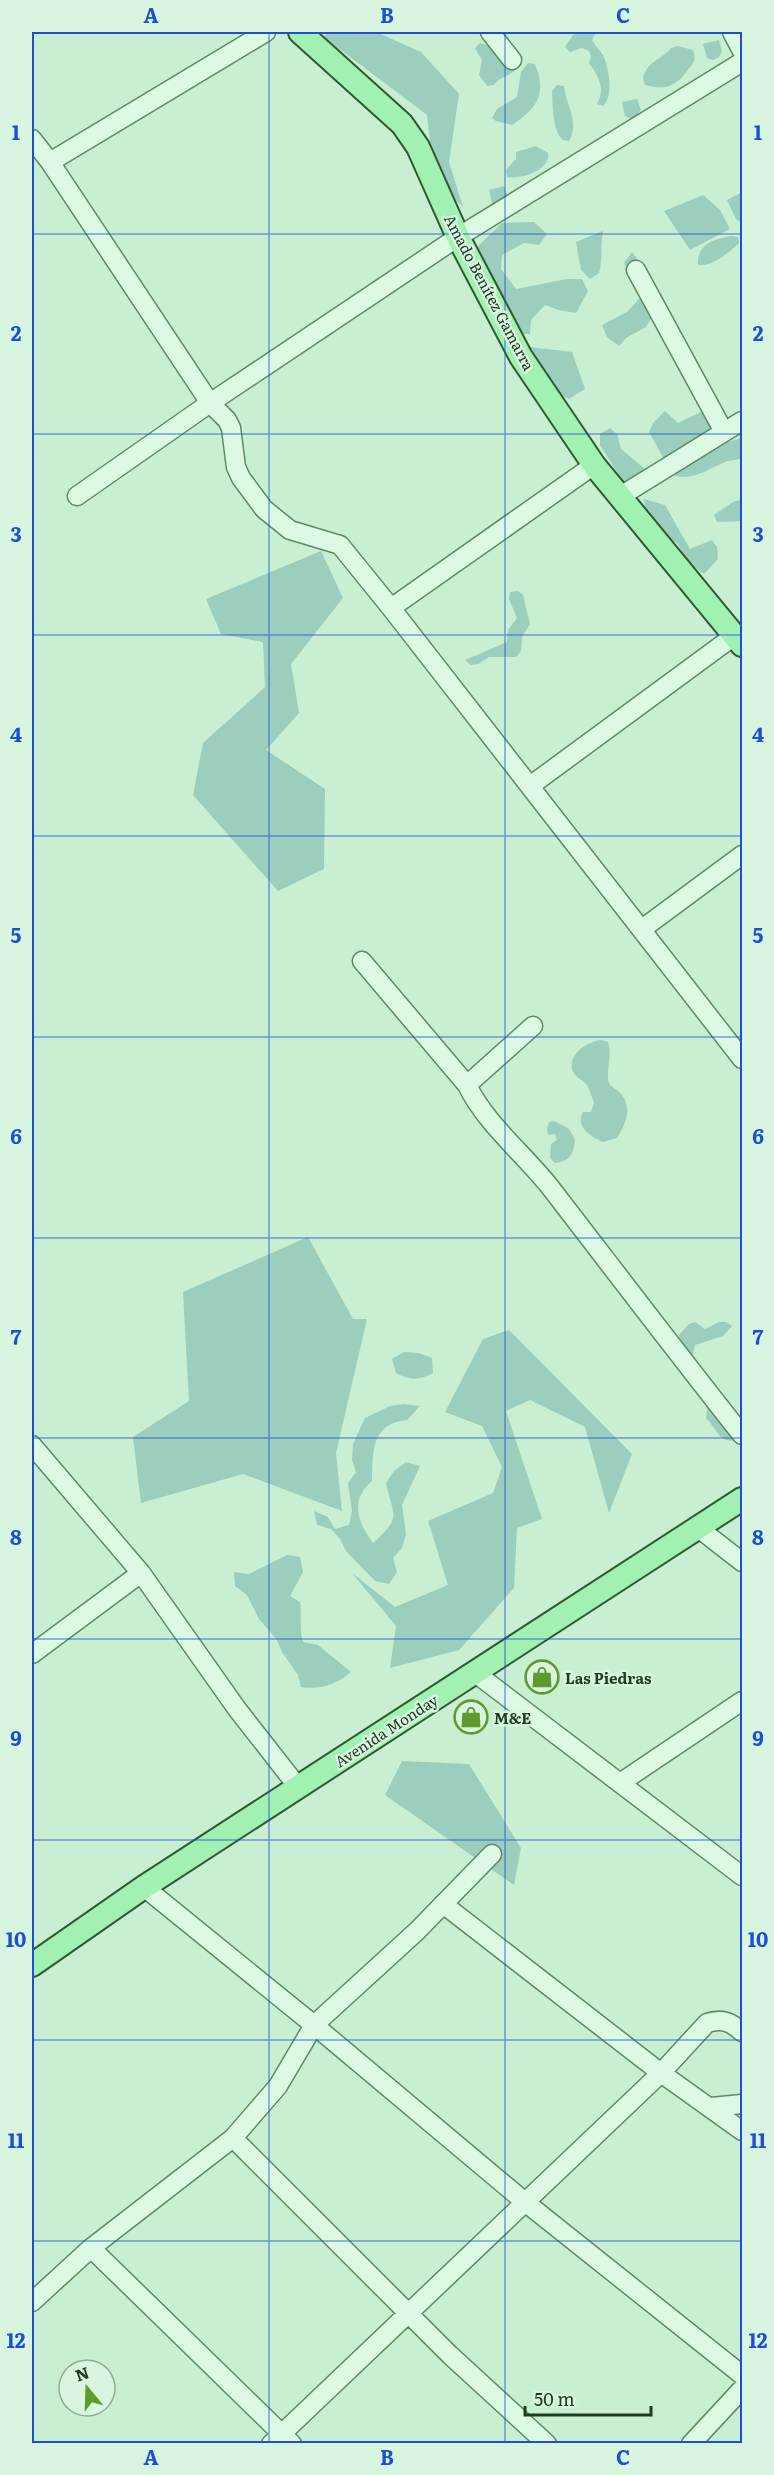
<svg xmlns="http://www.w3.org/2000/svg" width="774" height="2475" font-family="Literata,serif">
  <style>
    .green { fill: #9bcebd }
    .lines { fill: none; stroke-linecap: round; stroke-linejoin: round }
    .minor-casing { stroke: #5d8b60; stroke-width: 21 }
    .major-casing { stroke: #305931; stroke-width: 26 }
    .minor { stroke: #dcf9e3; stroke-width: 18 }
    .major { stroke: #a1f1b3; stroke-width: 22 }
    .grid { fill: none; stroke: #1d4ed8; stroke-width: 1.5; stroke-opacity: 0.55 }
    .labels { text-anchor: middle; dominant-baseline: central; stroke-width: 5; stroke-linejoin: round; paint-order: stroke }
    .street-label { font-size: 15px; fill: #203c21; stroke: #d8f6df }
    .poi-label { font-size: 15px; font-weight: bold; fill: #203c21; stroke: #d8f6df; text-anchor: start }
    .neatline { fill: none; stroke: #1d4ed8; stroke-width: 2 }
    .grid-label { font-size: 20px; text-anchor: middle; font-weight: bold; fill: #1d4ed8 }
  </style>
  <rect width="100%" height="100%" fill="#c8efd2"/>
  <!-- green -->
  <path class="green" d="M 326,32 L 376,32 L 421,52 L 459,94 L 449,162 L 463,207 L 434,179 L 427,115 L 325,38 Z
    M 581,32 L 596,32 L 592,40 C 595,46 600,50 603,55 C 609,68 614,96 603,106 L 597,104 C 606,89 598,75 589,63 L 591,57 L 589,51 L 582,48 L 570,52 L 565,47 L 573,35 Z
    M 719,40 L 722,51 L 719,57 L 713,60 L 707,58 L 703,44 Z
    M 480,43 C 494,47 512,54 516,69 C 509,77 500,76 494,85 L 487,86 L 479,75 L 482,60 L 475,48 Z
    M 678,46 L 693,50 C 697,62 693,62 687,71 C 676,86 665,91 645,85 L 643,78 C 647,61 662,60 671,48 Z
    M 528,63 L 535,64 C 547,93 538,108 512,125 L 496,121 L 492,118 L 497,109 L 517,97 L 521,72 Z
    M 557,85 L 564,86 C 566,105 580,122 569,141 L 563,140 C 552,130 553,106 552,91 Z
    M 637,99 L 641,110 L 637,116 L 631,119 L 625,116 L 622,102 Z
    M 536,146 L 548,153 C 551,170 521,180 507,177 L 506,170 L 516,159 L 516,152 Z
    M 504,186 L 508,197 L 498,206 L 492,204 L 489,190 Z
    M 742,192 L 742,223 L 736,219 L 727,200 Z
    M 703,195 L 720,210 L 730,229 L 690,250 L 664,211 Z
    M 534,222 L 547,234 L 539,245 L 524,243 L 502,255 L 501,269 L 516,289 L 567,279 L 582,279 L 588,291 L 576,313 L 558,310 L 545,305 L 531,320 L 530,334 L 517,334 L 475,249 L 502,223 Z
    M 603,231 C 600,246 603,259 599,273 L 590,279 L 581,270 L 576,242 Z
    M 731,236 L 738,237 L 739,243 C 730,252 710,268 698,265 C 696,245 714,239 731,236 Z
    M 632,252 L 645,269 L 658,306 L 646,327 L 626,338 L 619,346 L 607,337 L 602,325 L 627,312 L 640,298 L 624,263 Z
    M 529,347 L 572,352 L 585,389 L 569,399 L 556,393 Z
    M 707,409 L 714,427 C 687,448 657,473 623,482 L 600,445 L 600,434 L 610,428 L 617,434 L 621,449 L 645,469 L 664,459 L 649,432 L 653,423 L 665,411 L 678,423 Z
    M 742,438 L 742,458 C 738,460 732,460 728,461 C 710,467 695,481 675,476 L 674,469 L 713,446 Z
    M 644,499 L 665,505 L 690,549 L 712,540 L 717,547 L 718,559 L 704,574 L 690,564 L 677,543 L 658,533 L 646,516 Z
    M 742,499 L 742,521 L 717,522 L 714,515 L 733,502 Z
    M 321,551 L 343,598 L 291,664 L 299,713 L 266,750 L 325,789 L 324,869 L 278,891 L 193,795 L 203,743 L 265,687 L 263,642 L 221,634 L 206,599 Z
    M 518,591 L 523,595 L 530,624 L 522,637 L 521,651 L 516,657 L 489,657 L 478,664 L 471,665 L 465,660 L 507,642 L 508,630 L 517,618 L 509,599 L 510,592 Z
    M 601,1040 L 608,1042 C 612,1055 607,1067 608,1080 C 609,1086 613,1087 617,1090 C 634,1105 627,1122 617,1138 L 603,1142 C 590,1136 575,1127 583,1112 L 591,1112 L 594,1103 C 592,1097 590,1091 587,1085 C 583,1080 576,1078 573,1072 C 566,1055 588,1041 601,1040 Z
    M 554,1121 L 568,1128 L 575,1139 C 574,1153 570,1162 555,1163 L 550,1158 L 551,1144 L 557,1140 L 555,1134 L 548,1135 L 547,1129 L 549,1122 Z
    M 308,1237 L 353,1319 L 367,1319 L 336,1453 L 342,1511 L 243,1474 L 141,1503 L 133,1437 L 189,1401 L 183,1292 Z
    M 695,1322 L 705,1329 L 719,1322 L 726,1322 L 732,1326 L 723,1336 L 695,1345 L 692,1359 L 680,1342 L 679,1335 L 689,1324 Z
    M 509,1330 L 632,1454 L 609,1513 L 585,1427 L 530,1400 L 506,1411 L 542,1519 L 517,1528 L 514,1588 L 459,1650 L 390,1668 L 396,1626 L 352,1573 L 395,1607 L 448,1585 L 428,1521 L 493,1493 L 502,1467 L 482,1426 L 445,1412 L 483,1339 Z
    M 404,1352 L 419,1353 L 432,1358 L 433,1373 C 419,1380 410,1381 396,1373 L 392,1359 Z
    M 404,1404 L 420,1406 L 407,1420 C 370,1423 373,1454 372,1481 C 350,1499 357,1522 373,1543 C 403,1516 393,1517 386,1483 L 394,1471 L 406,1462 L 420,1466 L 402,1505 L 406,1534 L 402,1548 L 393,1558 L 397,1572 L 389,1584 L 375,1581 L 346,1551 L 340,1539 L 331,1529 L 317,1525 L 314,1511 L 328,1517 L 335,1529 L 349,1525 L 352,1511 L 348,1483 L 356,1472 L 352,1460 L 353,1444 L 365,1418 L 390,1406 Z
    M 708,1405 L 739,1439 C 720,1446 717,1429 706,1418 Z
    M 287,1555 L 300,1557 L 303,1572 L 290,1596 L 300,1602 C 302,1616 299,1628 303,1642 L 318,1645 L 351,1672 C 335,1685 321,1690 301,1687 L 298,1675 L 282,1652 L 277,1640 L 259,1619 L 247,1595 L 235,1586 L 234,1572 L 249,1574 Z
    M 402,1761 L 469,1764 L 521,1848 L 514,1885 L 385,1795 Z"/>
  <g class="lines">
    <defs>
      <path id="minor" d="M 490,32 L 512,60
        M 732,32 L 742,51
        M 32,139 L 50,162 L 210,403 L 227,420 L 231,428 L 236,467 L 241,478 L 264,509 L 290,530 L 340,545 L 391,608 L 742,1059
        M 50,162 L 266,32
        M 636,270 L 724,432
        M 77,496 L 210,403 L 458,237 L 742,62
        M 619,497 L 742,421
        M 391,608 L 594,465
        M 530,786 L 734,636
        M 642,929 L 742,855
        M 362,961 L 467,1085 C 486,1124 523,1153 550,1187 C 614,1270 677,1353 742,1435
        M 467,1085 L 533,1026
        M 32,1445 L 141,1573 L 237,1709 L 298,1787
        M 697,1527 L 742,1562
        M 32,1654 L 141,1573
        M 474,1672 L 742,1876
        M 620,1783 L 742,1701
        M 144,1887 L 314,2025 L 525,2202 L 742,2375
        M 443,1904 L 661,2073 L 742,2131
        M 711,2107 L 742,2104
        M 233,2138 L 450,2355 L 547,2444
        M 91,2248 L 292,2444
        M 32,2302 L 91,2248 L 233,2138 L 278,2086 L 314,2025 L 417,1931 L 492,1854
        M 271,2444 L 661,2073 L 707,2023 C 722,2018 731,2022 742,2032
        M 691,2444 L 742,2389"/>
      <path id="major" d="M 300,32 L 402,124 L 418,147 L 458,237 L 521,357 L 594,465 L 742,645
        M 32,1965 L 144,1887 L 742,1499"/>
    </defs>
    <!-- minor casing -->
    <use href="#minor" class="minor-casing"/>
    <!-- major casing -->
    <use href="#major" class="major-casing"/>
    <!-- minor -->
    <use href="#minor" class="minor"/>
    <!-- major -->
    <use href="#major" class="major"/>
  </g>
  <!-- grid -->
  <path class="grid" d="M 269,32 L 269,2444M 505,32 L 505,2444M 32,234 L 742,234M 32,434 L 742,434M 32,635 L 742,635M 32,836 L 742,836M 32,1037 L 742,1037M 32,1238 L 742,1238M 32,1438 L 742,1438M 32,1639 L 742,1639M 32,1840 L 742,1840M 32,2040 L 742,2040M 32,2241 L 742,2241"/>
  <!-- icons -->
  <defs>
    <symbol id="shop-ring" viewBox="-11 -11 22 22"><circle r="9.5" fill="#d8f6df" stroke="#5f9b2c" stroke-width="1.5"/><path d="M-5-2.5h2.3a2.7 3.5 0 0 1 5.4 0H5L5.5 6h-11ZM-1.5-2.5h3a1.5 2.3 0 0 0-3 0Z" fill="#5f9b2c"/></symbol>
  </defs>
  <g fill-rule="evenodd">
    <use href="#shop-ring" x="523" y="1658" width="38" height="38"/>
    <use href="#shop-ring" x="452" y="1698" width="38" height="38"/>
  </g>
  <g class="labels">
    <!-- street labels -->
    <g class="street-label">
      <text transform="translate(490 292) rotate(62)">Amado Benítez Gamarra</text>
      <text transform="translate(386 1730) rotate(-33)">Avenida Monday</text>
    </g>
    <!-- poi labels -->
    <g class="poi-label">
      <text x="565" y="1677">Las Piedras</text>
      <text x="494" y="1717">M&amp;E</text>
    </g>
  </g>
  <!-- border -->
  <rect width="774" height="2475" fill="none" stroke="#d8f6df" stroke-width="66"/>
  <!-- north arrow -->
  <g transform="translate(87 2388) rotate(341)"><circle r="28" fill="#d8f6df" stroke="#8eac93" stroke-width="1.5"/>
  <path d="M0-4.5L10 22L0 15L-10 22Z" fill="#5f9b2c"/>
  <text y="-9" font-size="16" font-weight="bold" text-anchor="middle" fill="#203c21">N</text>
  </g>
  <!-- scale -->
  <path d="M525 2406v9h126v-9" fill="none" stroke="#203c21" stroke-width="3"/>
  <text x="534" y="2406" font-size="18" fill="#203c21" stroke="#d8f6df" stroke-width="4.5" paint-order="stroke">50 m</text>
  <rect x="33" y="33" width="708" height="2409" class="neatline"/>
  <g class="grid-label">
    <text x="151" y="23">A</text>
    <text x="387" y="23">B</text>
    <text x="623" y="23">C</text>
    <text x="16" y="140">1</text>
    <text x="758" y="140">1</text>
    <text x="16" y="341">2</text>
    <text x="758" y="341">2</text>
    <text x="16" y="542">3</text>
    <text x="758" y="542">3</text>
    <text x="16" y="742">4</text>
    <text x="758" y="742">4</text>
    <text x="16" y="943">5</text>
    <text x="758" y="943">5</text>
    <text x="16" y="1144">6</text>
    <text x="758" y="1144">6</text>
    <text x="16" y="1345">7</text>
    <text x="758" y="1345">7</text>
    <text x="16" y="1545">8</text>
    <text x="758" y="1545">8</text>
    <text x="16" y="1746">9</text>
    <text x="758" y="1746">9</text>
    <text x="16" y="1947">10</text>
    <text x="758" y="1947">10</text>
    <text x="16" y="2148">11</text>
    <text x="758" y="2148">11</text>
    <text x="16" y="2348">12</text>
    <text x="758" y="2348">12</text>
    <text x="151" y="2465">A</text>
    <text x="387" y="2465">B</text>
    <text x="623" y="2465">C</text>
  </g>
</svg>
